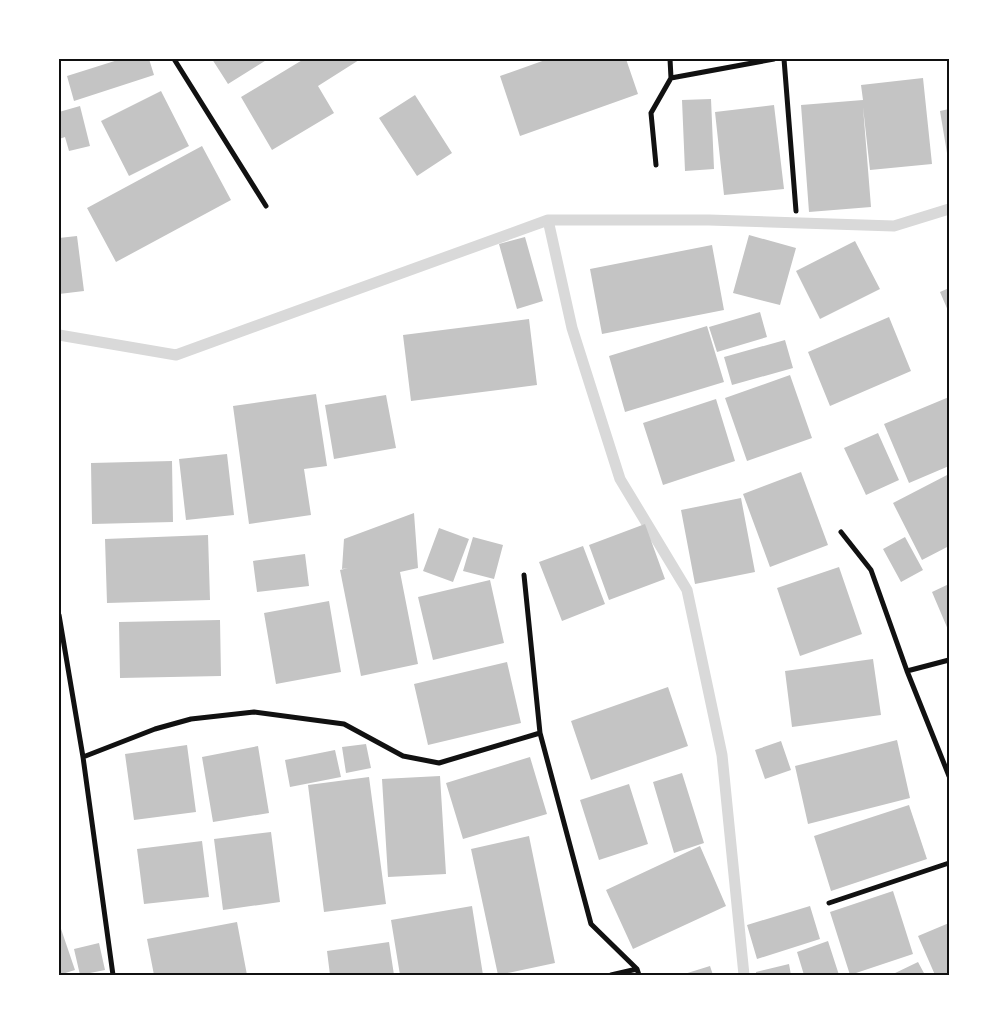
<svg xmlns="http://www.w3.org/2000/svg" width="1008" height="1034" font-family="'Public Sans',sans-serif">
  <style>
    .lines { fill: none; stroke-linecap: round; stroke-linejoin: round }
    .stream { stroke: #d9d9d9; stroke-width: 11 }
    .building { fill: #c4c4c4 }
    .minor { stroke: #111; stroke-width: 5 }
    .neatline { fill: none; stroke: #111; stroke-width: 2 }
  </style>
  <rect width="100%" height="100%" fill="#fff"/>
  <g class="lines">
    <!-- stream -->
    <path class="stream" d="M 548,220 L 572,328 L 620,479 L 687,590 L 722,755 L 744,975
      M 59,335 L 176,355 L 548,220 L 709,220 L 894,226 L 949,209"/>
  </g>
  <!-- building -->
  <path class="building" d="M 121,59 L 149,59 L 154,75 L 74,101 L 67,76 Z
    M 212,59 L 268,59 L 228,84 Z
    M 304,59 L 359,60 L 318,86 L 334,113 L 272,150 L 241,97 Z
    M 548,59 L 626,59 L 638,94 L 520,136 L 500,76 Z
    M 923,78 L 932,164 L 870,170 L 863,107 L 871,207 L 809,212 L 801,105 L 863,100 L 861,85 Z
    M 161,91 L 189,146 L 129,176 L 101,121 Z
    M 415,95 L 452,153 L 417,176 L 379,118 Z
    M 711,99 L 714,169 L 685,171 L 682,100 Z
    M 774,105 L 784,189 L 724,195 L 715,112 Z
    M 80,106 L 90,146 L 69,151 L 65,137 L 59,139 L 59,112 Z
    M 949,109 L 949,159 L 948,159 L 940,111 Z
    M 202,146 L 231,200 L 116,262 L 87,208 Z
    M 749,235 L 796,248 L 780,305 L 733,293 Z
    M 77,236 L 84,291 L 59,294 L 59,238 Z
    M 525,237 L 543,301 L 517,309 L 499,244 Z
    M 855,241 L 880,289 L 820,319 L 796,271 Z
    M 712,245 L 724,310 L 602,334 L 590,269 Z
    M 949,288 L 949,313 L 940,292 Z
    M 760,312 L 767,337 L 717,352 L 709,327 Z
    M 889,317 L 911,371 L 830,406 L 808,352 Z
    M 529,319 L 537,385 L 411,401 L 403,335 Z
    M 707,326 L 724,382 L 625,412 L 609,356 Z
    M 785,340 L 793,368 L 732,385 L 724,357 Z
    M 790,375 L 812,438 L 747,461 L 725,398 Z
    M 316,394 L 327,466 L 304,469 L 311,515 L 249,524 L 233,406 Z
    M 386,395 L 396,448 L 334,459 L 325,405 Z
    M 949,397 L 949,466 L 909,483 L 884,424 Z
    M 716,399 L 735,461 L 663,485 L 643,423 Z
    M 878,433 L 899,480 L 866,495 L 844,448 Z
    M 227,454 L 234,515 L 186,520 L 179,459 Z
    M 172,461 L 173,522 L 92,524 L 91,463 Z
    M 801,472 L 828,545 L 770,567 L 743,494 Z
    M 949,474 L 949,546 L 922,560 L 893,503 Z
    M 741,498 L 755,572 L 695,584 L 681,510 Z
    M 414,513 L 418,568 L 400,572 L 418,664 L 361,676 L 340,570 L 348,568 L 342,569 L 344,539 Z
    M 645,524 L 665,579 L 609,600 L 589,545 Z
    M 439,528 L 469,539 L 453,582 L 423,571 Z
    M 208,535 L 210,600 L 107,603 L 105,539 Z
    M 473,537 L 503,545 L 494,579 L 463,571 Z
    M 905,537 L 923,570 L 901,582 L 883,549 Z
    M 583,546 L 605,604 L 562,621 L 539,562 Z
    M 305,554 L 309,586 L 257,592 L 253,561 Z
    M 839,567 L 862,634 L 800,656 L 777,588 Z
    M 490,580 L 504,643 L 433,660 L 418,597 Z
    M 949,584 L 949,632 L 932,592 Z
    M 329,601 L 341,672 L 276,684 L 264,613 Z
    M 220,620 L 221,676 L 120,678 L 119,622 Z
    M 873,659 L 881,715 L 792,727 L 785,671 Z
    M 507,662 L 521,723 L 428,745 L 414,684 Z
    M 668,687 L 688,746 L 591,780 L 571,721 Z
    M 897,740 L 910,798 L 808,824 L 795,766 Z
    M 781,741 L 791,770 L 765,779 L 755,750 Z
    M 366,744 L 371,768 L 346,773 L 342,747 Z
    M 187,745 L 196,812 L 134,820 L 125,754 Z
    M 258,746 L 269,813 L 213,822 L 202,757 Z
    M 335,750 L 341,777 L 290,787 L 285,760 Z
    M 530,757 L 547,814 L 463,839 L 446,783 Z
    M 682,773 L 704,843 L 674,853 L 653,782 Z
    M 440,776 L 446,874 L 388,877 L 382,779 Z
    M 369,777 L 386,904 L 324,912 L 308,785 Z
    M 629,784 L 648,844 L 599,860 L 580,800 Z
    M 909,805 L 927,859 L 831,891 L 814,836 Z
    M 271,832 L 280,902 L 223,910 L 214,839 Z
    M 529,836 L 555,963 L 498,975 L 471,849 Z
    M 202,841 L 209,897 L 144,904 L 137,849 Z
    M 700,846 L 726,906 L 633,949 L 606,890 Z
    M 893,891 L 913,954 L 850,975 L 830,912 Z
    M 472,906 L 483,975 L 400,975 L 391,920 Z
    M 810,906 L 820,939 L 757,959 L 747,925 Z
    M 237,922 L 247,975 L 154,975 L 147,939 Z
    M 59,923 L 75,970 L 59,975 Z
    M 949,923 L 949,975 L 935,975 L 918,936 Z
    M 828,941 L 839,975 L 804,975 L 797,952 Z
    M 389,942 L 394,975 L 330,975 L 327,951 Z
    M 99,943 L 105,970 L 80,975 L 74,949 Z
    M 918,962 L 925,975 L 891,975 Z
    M 789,964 L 791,975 L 756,975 L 756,972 Z
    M 710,966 L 713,975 L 681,975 Z"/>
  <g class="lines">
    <!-- minor -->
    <path class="minor" d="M 174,59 L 266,206
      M 784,59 L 796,211
      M 671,78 L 774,59
      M 656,165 L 651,113 L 671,78 L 670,59
      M 841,532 L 871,570 L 907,671 L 949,776
      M 524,575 L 540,733 L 591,924 L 637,969 L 639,975
      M 59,615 L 83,757 L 113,975
      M 907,671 L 949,660
      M 83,757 L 155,729 L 191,719 L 254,712 L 344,724 L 403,756 L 439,763 L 540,733
      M 829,903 L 949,863
      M 611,975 L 637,969"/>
  </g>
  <!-- border -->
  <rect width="1008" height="1034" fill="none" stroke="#ffffff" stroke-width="120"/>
  <rect x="60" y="60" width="888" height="914" class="neatline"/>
</svg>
